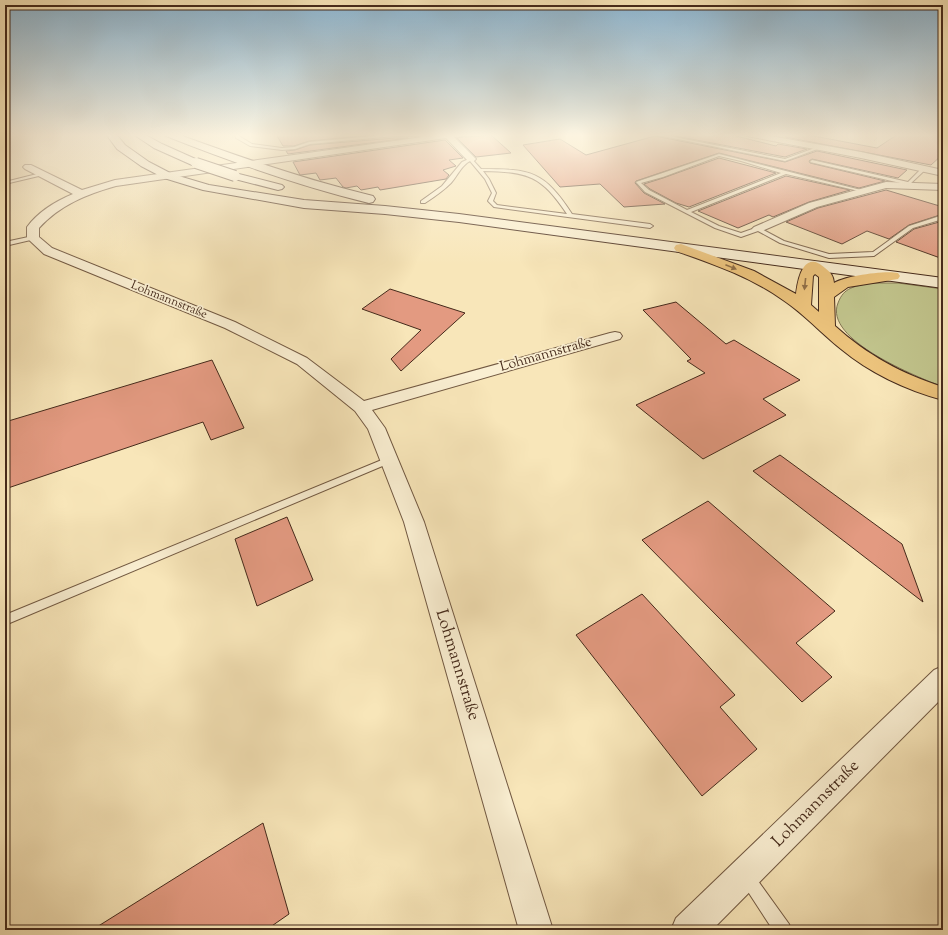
<svg xmlns="http://www.w3.org/2000/svg" width="948" height="935" font-family="'Sorts Mill Goudy',serif">
  <style>
    .green { fill: #c1c48c; stroke: #837754 }
    .building { fill: #e39a81; stroke: #452a1b }
    .lines { fill: none; stroke-linecap: round; stroke-linejoin: round }
    .lane-casing { stroke: #725942; stroke-width: 2 }
    .street-casing { stroke: #725942; stroke-width: 2 }
    .secondary-casing { stroke: #452a1b; stroke-width: 2 }
    .highway-casing { stroke: #452a1b; stroke-width: 2 }
    .path { stroke: #452a1b; stroke-width: 1; stroke-dasharray: 0.5 1; stroke-linecap: butt }
    .lane { fill: #faefd2; fill-rule: evenodd }
    .street { fill: #faefd2; fill-rule: evenodd }
    .secondary { fill: #faefd2; fill-rule: evenodd }
    .highway { fill: #ecc37c; fill-rule: evenodd }
    .secondary-bridge-casing { stroke: #452a1b; stroke-width: 12; stroke-linecap: butt }
    .secondary-bridge { stroke: #faefd2; stroke-width: 10 }
    .oneway { fill: #906f47 }
    .labels { text-anchor: middle; dominant-baseline: central; stroke-width: 3.5; stroke-linejoin: round; paint-order: stroke }
    .far-street-label { font-size: 12px; fill: #452a1b; stroke: #faefd2 }
    .street-label { font-size: 14px; fill: #452a1b; stroke: #faefd2 }
    .near-street-label { font-size: 17px; fill: #452a1b; stroke: #faefd2 }
  </style>
  <rect width="100%" height="100%" fill="#f8e6b9"/>
  <filter id="stains"><feTurbulence type="fractalNoise" baseFrequency=".005" numOctaves="4"/><feColorMatrix values="0 0 0 0 .2 0 0 0 0 .09 0 0 0 0 .02 0 0 0 .5 -.17"/></filter>
  <radialGradient id="worn" r=".72"><stop offset=".6" stop-color="#630" stop-opacity="0"/><stop offset="1" stop-color="#630" stop-opacity=".3"/></radialGradient>
  <!-- green -->
  <path class="green" d="M 869,283 L 898,283 L 943,289 L 943,387 C 918,377 823,340 838,303 C 844,287 854,287 869,283 Z"/>
  <!-- building -->
  <path class="building" d="M 276,134 L 382,134 L 309,141 L 294,146 L 283,146 Z
    M 665,134 L 728,134 L 776,146 L 778,144 L 807,149 L 785,157 Z
    M 788,134 L 803,134 L 877,148 L 898,134 L 926,134 L 943,137 L 943,154 L 931,165 L 785,137 Z
    M 491,135 L 511,153 L 476,157 L 457,138 L 463,137 L 465,136 L 465,137 Z
    M 655,136 L 785,162 L 817,151 L 907,170 L 898,178 L 812,159 L 809,161 L 810,163 L 885,181 L 859,188 L 719,153 L 636,181 L 635,183 L 644,193 L 665,204 L 624,207 L 600,184 L 560,187 L 523,145 L 560,139 L 586,155 Z
    M 395,138 L 408,138 L 288,154 L 286,151 L 295,150 L 310,145 Z
    M 445,140 L 463,158 L 449,160 L 456,166 L 443,170 L 449,175 L 446,179 L 380,190 L 378,187 L 361,190 L 357,186 L 346,188 L 343,187 L 336,178 L 320,180 L 316,173 L 300,175 L 293,162 Z
    M 719,158 L 776,173 L 689,207 L 676,203 L 650,189 L 644,184 L 663,178 Z
    M 786,176 L 850,190 L 809,202 L 773,217 L 769,215 L 738,228 L 698,211 Z
    M 886,190 L 943,207 L 943,214 L 909,225 L 889,239 L 867,231 L 842,244 L 786,222 L 818,208 Z
    M 943,221 L 943,259 L 896,242 L 914,229 Z
    M 390,289 L 465,313 L 401,371 L 391,359 L 421,330 L 362,309 Z
    M 676,302 L 726,344 L 734,340 L 800,380 L 763,399 L 786,415 L 703,459 L 636,405 L 705,373 L 687,361 L 691,359 L 643,310 Z
    M 212,360 L 244,428 L 211,440 L 203,422 L 5,489 L 5,422 Z
    M 780,455 L 902,544 L 923,602 L 753,471 Z
    M 708,501 L 835,611 L 796,643 L 832,677 L 802,702 L 642,540 Z
    M 287,517 L 313,580 L 257,606 L 235,539 Z
    M 642,594 L 735,695 L 720,707 L 757,749 L 702,796 L 576,635 Z
    M 263,823 L 289,914 L 266,930 L 92,930 Z"/>
  <g class="lines">
    <defs>
      <path id="lane" d="M 235,134 L 239,134 L 239,136 L 252,144 L 282,148 L 294,147 L 309,142 L 395,134 L 420,134 L 429,138 L 427,139 L 419,136 L 395,136 L 310,144 L 295,149 L 282,150 L 250,146 L 236,138 Z
        M 653,134 L 659,134 L 785,159 L 820,146 L 823,147 L 785,161 Z
        M 719,154 L 865,191 L 863,192 L 786,174 L 691,212 L 719,226 L 741,233 L 758,227 L 784,241 L 829,254 L 873,252 L 909,226 L 943,215 L 943,219 L 913,228 L 874,256 L 829,258 L 780,243 L 758,231 L 741,237 L 715,228 L 645,192 L 636,182 ZM 719,156 L 741,161 L 781,173 L 687,210 L 649,190 L 641,183 L 663,177 Z
        M 471,158 L 481,169 C 531,169 544,171 572,214 L 650,224 L 653,226 L 650,228 L 494,207 L 488,201 L 492,193 L 485,179 L 470,161 C 461,166 458,175 451,183 C 443,191 434,197 425,203 L 421,203 L 421,201 L 442,186 L 462,162 ZM 483,171 C 528,172 541,175 567,214 L 497,205 L 493,201 L 496,193 L 489,179 Z
        M 812,160 L 908,182 L 922,168 L 926,169 L 909,185 L 810,162 Z
        M 41,173 L 43,175 L 5,184 L 5,182 Z
        M 33,236 L 36,238 L 35,239 L 5,246 L 5,242 Z
        M 389,457 L 392,458 L 393,460 L 392,462 L 5,625 L 5,615 Z
        M 748,871 L 753,874 L 789,924 L 791,930 L 773,930 L 743,884 L 740,879 L 743,874 Z"/>
      <path id="street" d="M 444,134 L 464,134 L 463,136 L 454,137 L 476,159 L 474,161 L 468,161 L 446,138 L 116,186 C 87,194 60,205 39,228 L 39,237 L 52,248 L 235,322 L 307,358 L 364,401 L 610,333 L 615,332 L 620,333 L 622,336 L 620,339 L 372,410 L 385,428 L 424,522 L 553,930 L 519,930 L 404,522 L 368,429 L 355,411 L 297,364 L 225,328 L 44,254 L 27,238 L 27,227 C 38,212 56,201 73,194 L 25,169 L 23,167 L 25,165 L 31,165 L 82,190 L 115,180 Z
        M 743,134 L 759,134 L 861,152 L 943,170 L 943,176 L 861,158 L 747,136 Z
        M 886,182 L 943,184 L 943,190 L 886,188 L 817,207 L 762,231 L 754,231 L 752,229 L 754,227 L 809,203 Z
        M 943,666 L 943,697 L 712,930 L 671,930 L 676,918 L 934,670 Z"/>
      <path id="secondary" d="M 106,134 L 116,134 L 125,145 L 149,162 L 172,174 L 209,185 L 304,200 L 385,206 L 459,214 L 943,278 L 943,288 L 459,222 L 385,214 L 304,208 L 203,190 L 164,178 L 141,166 L 117,149 Z
        M 133,134 L 144,134 L 162,144 L 200,161 L 201,163 L 196,166 L 192,165 L 154,148 Z
        M 164,134 L 177,134 C 242,158 306,180 373,196 L 375,199 L 373,202 L 369,203 C 299,186 232,162 166,136 Z
        M 235,173 L 282,185 L 284,187 L 282,189 L 278,190 L 231,178 L 229,176 Z"/>
      <path id="highway" d="M 681,244 L 754,271 L 796,294 C 798,278 804,249 825,268 C 831,273 833,275 834,283 C 845,276 885,270 898,273 L 900,276 L 898,279 L 848,287 L 834,297 L 835,326 C 867,355 902,374 943,387 L 943,400 C 906,390 870,373 841,349 C 821,333 804,314 783,300 C 751,277 713,264 676,251 L 674,248 L 676,245 ZM 815,274 L 819,277 L 819,312 L 811,305 L 813,276 Z"/>
    </defs>
    <!-- lane casing -->
    <use href="#lane" class="lane-casing"/>
    <!-- street casing -->
    <use href="#street" class="street-casing"/>
    <!-- secondary casing -->
    <use href="#secondary" class="secondary-casing"/>
    <!-- highway casing -->
    <use href="#highway" class="highway-casing"/>
    <!-- path -->
    <path class="path" d="M 874,141 L 880,134"/>
    <!-- lane -->
    <use href="#lane" class="lane"/>
    <!-- street -->
    <use href="#street" class="street"/>
    <!-- secondary -->
    <use href="#secondary" class="secondary"/>
    <!-- highway -->
    <use href="#highway" class="highway"/>
    <defs>
      <path id="secondary-bridge" d="M 196,163 L 235,176"/>
    </defs>
    <!-- secondary-bridge casing -->
    <use href="#secondary-bridge" class="secondary-bridge-casing"/>
    <!-- secondary-bridge -->
    <use href="#secondary-bridge" class="secondary-bridge"/>
  </g>
  <!-- one-way arrows -->
  <defs><path id="oneway-solid" d="M-6-.8H1V-3.2L6.5 0L1 3.2V.8H-6Z"/></defs>
  <g class="oneway">
    <use href="#oneway-solid" transform="translate(731 267) rotate(22)"/>
    <use href="#oneway-solid" transform="translate(805 284) rotate(96)"/>
  </g>
  <!-- sky -->
  <linearGradient id="sky" x2="0" y2="1"><stop stop-color="#8cb8d6"/><stop offset="0.51" stop-color="#fcf4e0"/><stop offset="1" stop-color="#fcf4e0" stop-opacity="0"/></linearGradient>
  <rect width="948" height="265" fill="url(#sky)"/>
  <g class="labels">
    <!-- far-street labels -->
    <g class="far-street-label">
      <text transform="translate(169 300) rotate(22)">Lohmannstraße</text>
    </g>
    <!-- street labels -->
    <g class="street-label">
      <text transform="translate(546 355) rotate(-16)">Lohmannstraße</text>
    </g>
    <!-- near-street labels -->
    <g class="near-street-label">
      <text transform="translate(457 665) rotate(73)">Lohmannstraße</text>
      <text transform="translate(816 804) rotate(-45)">Lohmannstraße</text>
    </g>
  </g>
  <!-- margin -->
  <rect width="948" height="935" fill="none" stroke="#f8e6b9" stroke-width="20"/>
  <rect x="6" y="6" width="936" height="923" fill="none" stroke="#452a1b" stroke-width="2"/>
  <rect x="10" y="10" width="928" height="915" fill="none" stroke="#452a1b"/>
  <rect width="100%" height="100%" filter="url(#stains)"/>
  <rect width="100%" height="100%" fill="url(#worn)"/>
</svg>
